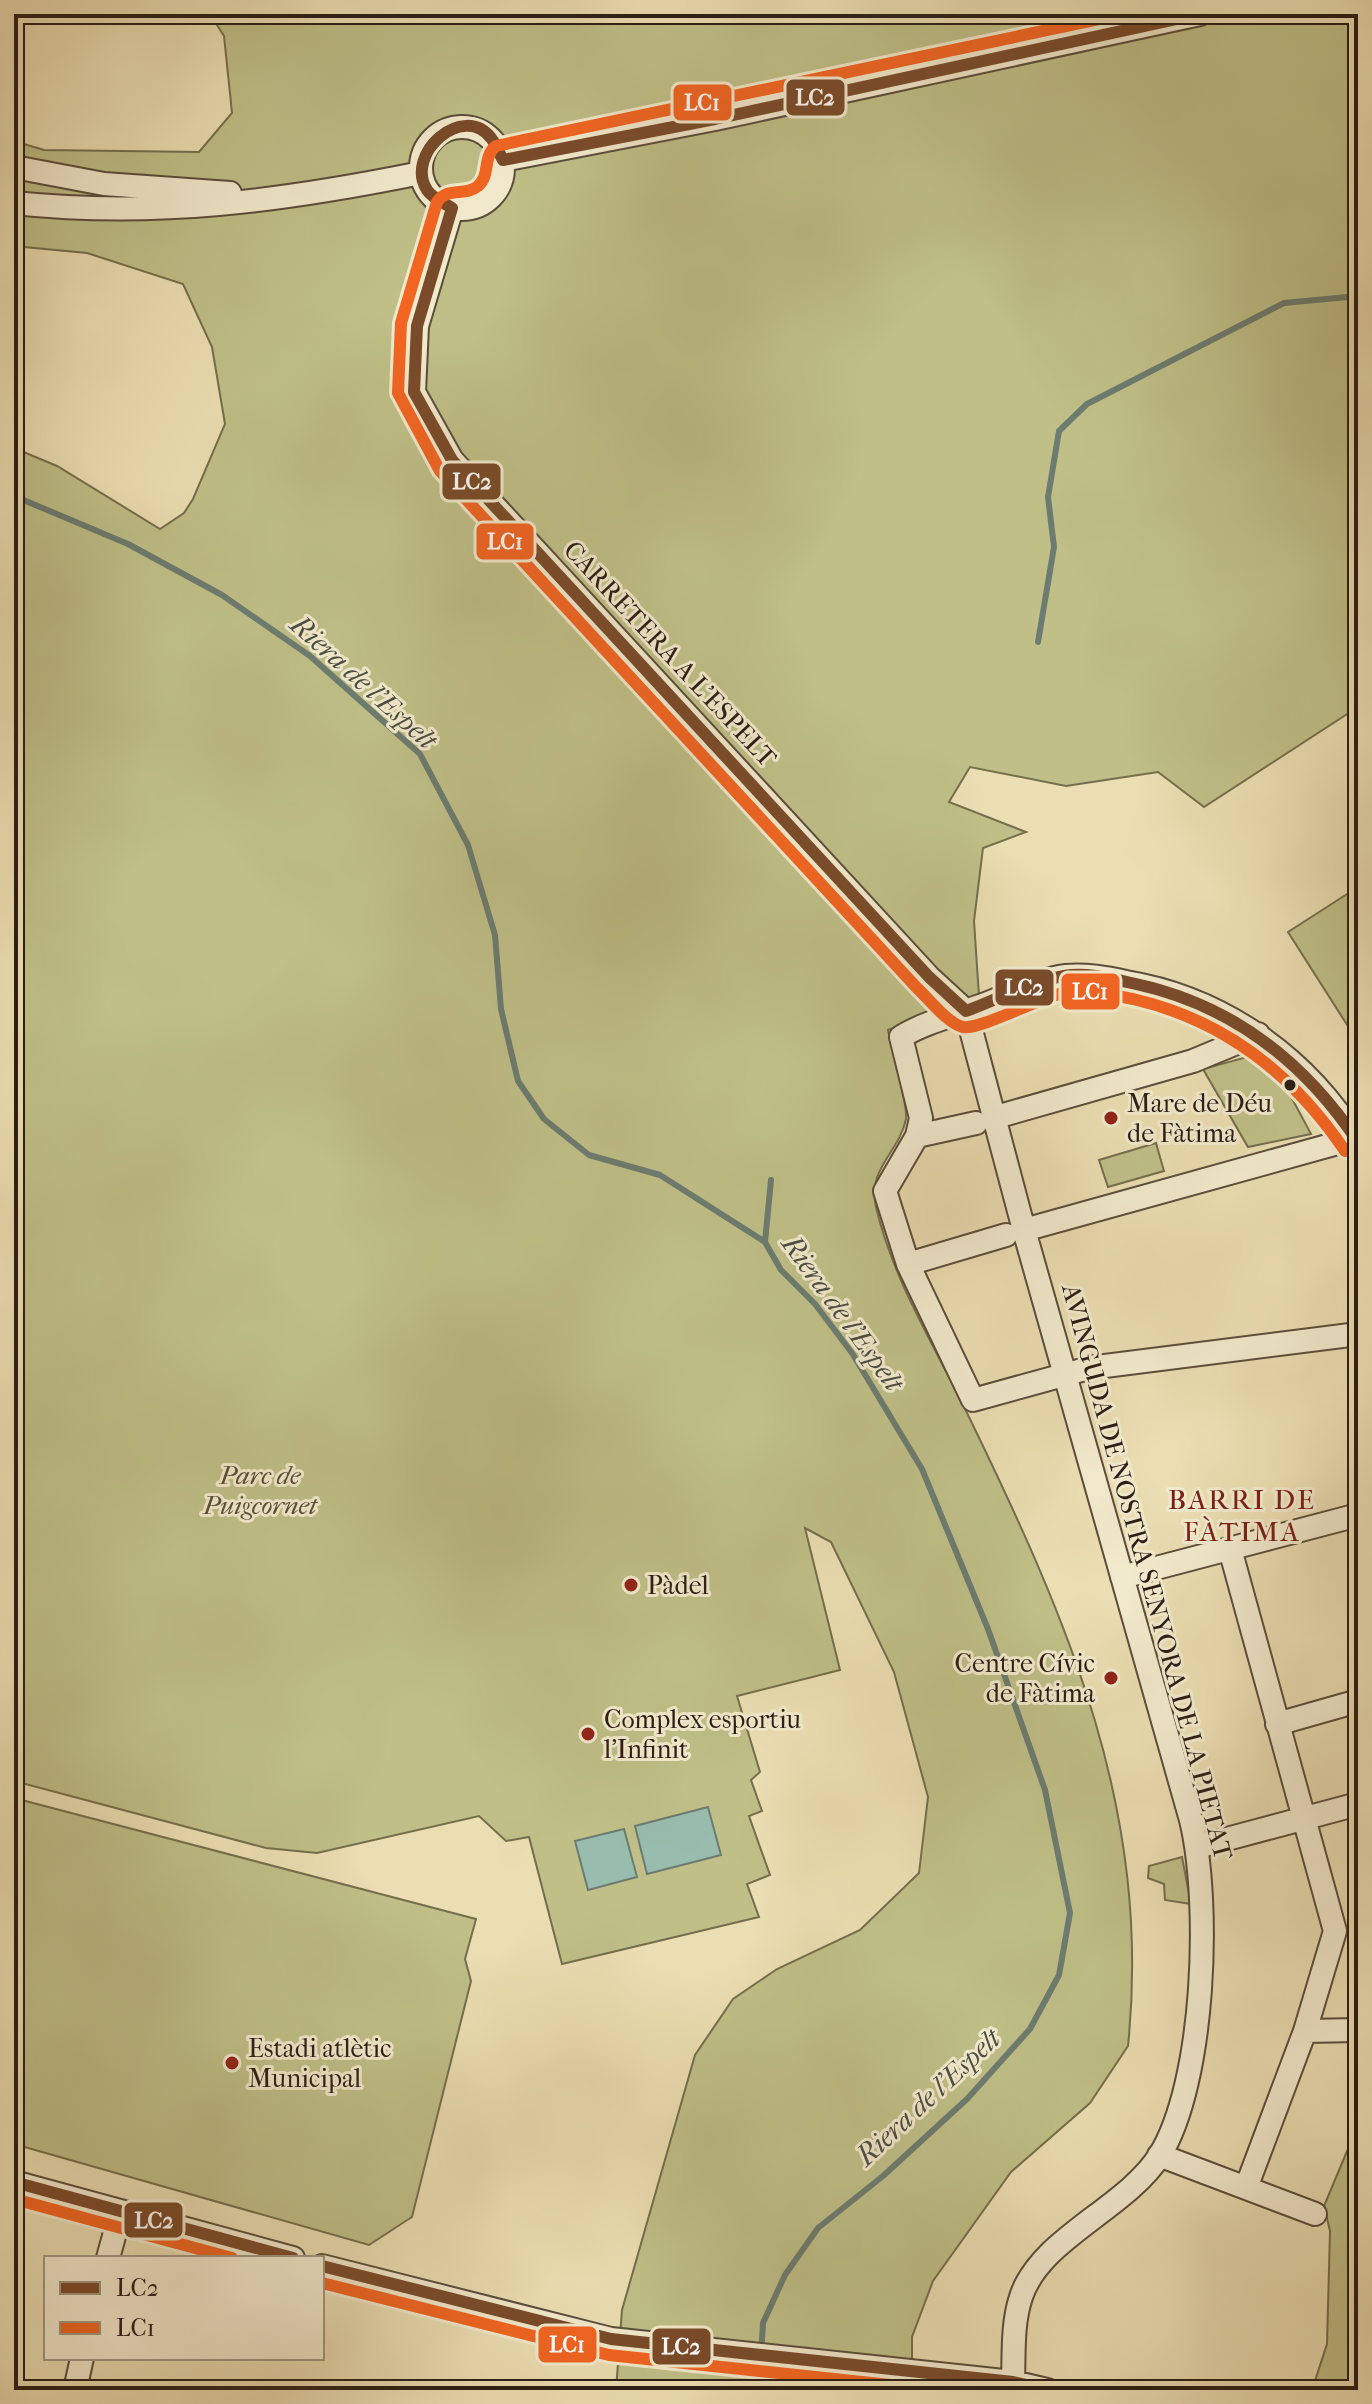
<svg xmlns="http://www.w3.org/2000/svg" width="1372" height="2404" font-family="'IM FELL French Canon',serif">
  <style>
    .green { fill: #bfbf87; stroke: #756e4e; stroke-width: 2 }
    .water { fill: #98bcad; stroke: #6c7c70; stroke-width: 2 }
    .lines { fill: none; stroke-linecap: round; stroke-linejoin: round }
    .stream { stroke: #6c7c70; stroke-width: 6 }
    .minor-casing { stroke: #5b4d3c; stroke-width: 26 }
    .minor { stroke: #f2eacd; stroke-width: 22 }
    .bus-1-casing { stroke: #f2eacd; stroke-width: 18 }
    .bus-2-casing { stroke: #f2eacd; stroke-width: 18 }
    .bus-1 { stroke: #7a4b2a; stroke-width: 12 }
    .bus-2 { stroke: #f26522; stroke-width: 12 }
    .bus-dot { fill: #2b1d15; stroke: #f2eacd; stroke-width: 3 }
    .poi-dot { fill: #8f2418; stroke: #f2eacd; stroke-width: 3 }
    .labels { text-anchor: middle; dominant-baseline: central; stroke-width: 6; stroke-linejoin: round; paint-order: stroke }
    .street-label { font-size: 26px; fill: #2b1d15; stroke: #f2eacd }
    .poi-label { font-size: 26px; fill: #2b1d15; stroke: #f2eacd; text-anchor: start }
    .park-label { font-size: 26px; font-style: italic; fill: #574e37; stroke: #f2eacd }
    .water-label { font-size: 28px; font-style: italic; fill: #4c4d43; stroke: #f2eacd }
    .neighbourhood-label { font-size: 28px; letter-spacing: 2px; fill: #7a1f14; stroke: #f2eacd }
    .line-badge { stroke: #f2eacd; stroke-width: 3 }
    .badge-label { font-size: 22px; text-anchor: middle; font-weight: bold; fill: #fff }
  </style>
  <rect width="100%" height="100%" fill="#ebdeb2"/>
  <filter id="stains"><feTurbulence type="fractalNoise" baseFrequency=".0025" numOctaves="4"/><feColorMatrix values="0 0 0 0 .2 0 0 0 0 .09 0 0 0 0 .02 0 0 0 .5 -.17"/></filter>
  <radialGradient id="worn" r=".72"><stop offset=".6" stop-color="#630" stop-opacity="0"/><stop offset="1" stop-color="#630" stop-opacity=".3"/></radialGradient>
  <!-- green -->
  <path class="green" d="M 210,14 L 1358,14 L 1358,707 L 1204,807 L 1158,772 L 1066,786 L 970,767 L 949,802 L 1026,832 L 983,848 L 974,921 L 979,996 L 888,1030 C 892,1048 908,1104 906,1119 C 899,1153 867,1168 876,1207 C 894,1283 936,1348 969,1417 C 1069,1623 1152,1812 1128,2046 L 1090,2103 L 1011,2172 L 933,2281 L 912,2337 L 912,2389 L 916,2390 L 616,2390 L 622,2310 L 695,2055 L 733,1999 L 777,1969 L 860,1930 L 919,1873 L 928,1797 L 894,1672 L 831,1542 L 805,1528 L 840,1670 L 737,1696 L 760,1772 L 751,1780 L 762,1811 L 749,1816 L 770,1875 L 747,1884 L 759,1917 L 562,1964 L 529,1837 L 506,1841 L 479,1816 L 317,1853 L 266,1848 L 14,1781 L 14,448 L 57,466 L 160,529 L 184,513 L 193,499 L 225,424 L 212,347 L 183,284 L 87,253 L 14,246 L 14,141 L 44,150 L 199,152 L 232,113 L 224,36 Z
    M 1358,887 L 1358,1042 L 1288,932 Z
    M 1254,1055 L 1288,1091 L 1311,1134 L 1248,1147 L 1203,1069 Z
    M 1156,1143 L 1164,1171 L 1108,1187 L 1099,1160 Z
    M 14,1798 L 476,1919 L 465,1959 L 471,1981 L 412,2217 L 369,2245 L 14,2144 Z
    M 1182,1857 L 1191,1904 L 1165,1900 L 1164,1884 L 1148,1878 L 1149,1866 Z
    M 1358,2125 L 1358,2390 L 1312,2390 L 1327,2344 L 1330,2231 L 1324,2206 Z"/>
  <!-- water -->
  <path class="water" d="M 708,1807 L 721,1855 L 647,1874 L 635,1826 Z
    M 624,1829 L 637,1877 L 588,1890 L 575,1841 Z"/>
  <g class="lines">
    <!-- stream -->
    <path class="stream" d="M 14,496 L 128,544 L 222,595 L 310,656 L 420,754 L 468,845 L 495,935 L 501,1009 L 518,1081 L 544,1119 L 589,1155 L 660,1175 L 765,1242 L 781,1270 L 815,1304 L 852,1353 L 922,1469 L 988,1629 L 1045,1790 L 1070,1913 L 1059,1975 L 1030,2029 L 967,2099 L 883,2176 L 818,2228 L 785,2275 L 763,2323 L 760,2374 L 763,2390
      M 1038,642 L 1054,547 L 1048,497 L 1059,431 L 1087,404 L 1284,303 L 1358,296
      M 765,1242 L 771,1180"/>
    <defs>
      <path id="minor" d="M421 168a41 41 0 1 1 82 0a41 41 0 1 1-82 0Z
        M 503,160 L 715,119 L 1200,14
        M 14,167 L 104,184 L 230,193
        M 14,203 C 156,218 282,201 421,173
        M 452,208 L 417,326 L 414,392 L 452,460 L 929,977 L 966,1011 L 1024,1230 L 1191,1820 C 1211,1903 1205,2081 1160,2155 C 1126,2209 1040,2238 1021,2297 C 1012,2324 1014,2354 1013,2382
        M 996,1117 L 1193,1061 L 1258,1034
        M 917,1136 L 976,1123
        M 1358,1142 C 1307,1058 1223,998 1126,982 C 1107,978 1086,974 1066,976 C 1038,979 1006,997 980,1006 C 955,1015 923,1023 901,1037 L 921,1118 L 917,1136 L 885,1191 L 908,1264 L 973,1400 L 1089,1368 L 1358,1334
        M 1024,1230 L 1356,1138
        M 908,1264 L 1006,1235
        M 1230,1549 L 1335,1931 L 1305,2031 L 1246,2188
        M 1122,1577 L 1358,1515
        M 1277,1724 L 1358,1701
        M 1197,1847 L 1358,1804
        M 1305,2031 L 1358,2030
        M 1159,2155 L 1315,2214
        M 14,2182 L 293,2258
        M 108,2258 L 121,2211
        M 322,2266 L 611,2339 L 1013,2382 L 1047,2390
        M 75,2390 L 82,2358"/>
    </defs>
    <!-- minor casing -->
    <use href="#minor" class="minor-casing"/>
    <!-- minor -->
    <use href="#minor" class="minor"/>
    <defs>
      <path id="bus-1" d="M 1200,14 L 715,119 L 503,160 C 499,153 496,144 491,138 C 463,102 404,154 427,190 C 432,198 444,203 452,208 L 417,326 L 414,392 L 452,460 L 929,977 L 966,1011 C 998,999 1030,982 1064,976 C 1087,972 1113,979 1136,984 C 1232,1005 1304,1061 1358,1142
        M 14,2182 L 293,2258
        M 322,2266 L 611,2339 L 1013,2382 L 1047,2390"/>
      <path id="bus-2" d="M 1124,14 L 496,146 C 482,157 491,175 478,186 C 465,197 448,186 437,202 L 401,323 L 398,393 L 440,471 L 917,988 C 928,998 948,1024 963,1027 C 981,1030 1042,996 1067,992 C 1088,988 1112,995 1133,999 C 1225,1020 1293,1074 1345,1151
        M 14,2199 L 232,2258
        M 322,2283 L 609,2355 L 937,2390"/>
    </defs>
    <!-- bus-1 casing -->
    <use href="#bus-1" class="bus-1-casing"/>
    <!-- bus-2 casing -->
    <use href="#bus-2" class="bus-2-casing"/>
    <!-- bus-1 -->
    <use href="#bus-1" class="bus-1"/>
    <!-- bus-2 -->
    <use href="#bus-2" class="bus-2"/>
  </g>
  <!-- markers -->
  <circle class="bus-dot" cx="1290" cy="1085" r="7"/>
  <g class="poi-dot">
    <circle cx="1111" cy="1118" r="8"/>
    <circle cx="631" cy="1585" r="8"/>
    <circle cx="1111" cy="1678" r="8"/>
    <circle cx="588" cy="1734" r="8"/>
    <circle cx="232" cy="2063" r="8"/>
  </g>
  <g class="labels">
    <!-- street labels -->
    <g class="street-label">
      <text transform="translate(670 654) rotate(47)">CARRETERA A L'ESPELT</text>
      <text transform="translate(1147 1572) rotate(75)">AVINGUDA DE NOSTRA SENYORA DE LA PIETAT</text>
    </g>
    <!-- poi labels -->
    <g class="poi-label">
      <text x="1127" y="1103">Mare de Déu<tspan x="1127" dy="30">de Fàtima</tspan></text>
      <text x="647" y="1585">Pàdel</text>
      <text x="1095" y="1663" text-anchor="end">Centre Cívic<tspan x="1095" dy="30">de Fàtima</tspan></text>
      <text x="604" y="1719">Complex esportiu<tspan x="604" dy="30">l'Infinit</tspan></text>
      <text x="248" y="2048">Estadi atlètic<tspan x="248" dy="30">Municipal</tspan></text>
    </g>
    <!-- park labels -->
    <g class="park-label">
      <text x="260" y="1475">Parc de<tspan x="260" dy="30">Puigcornet</tspan></text>
    </g>
    <!-- water labels -->
    <g class="water-label">
      <text transform="translate(364 682) rotate(42)">Riera de l'Espelt</text>
      <text transform="translate(843 1313) rotate(54)">Riera de l'Espelt</text>
      <text transform="translate(928 2097) rotate(-43)">Riera de l'Espelt</text>
    </g>
    <!-- neighbourhood labels -->
    <g class="neighbourhood-label">
      <text x="1242" y="1499">BARRI DE<tspan x="1242" dy="32">FÀTIMA</tspan></text>
    </g>
  </g>
  <g class="line-badge">
    <rect x="785" y="78" width="61" height="39" rx="8" fill="#7a4b2a"/>
    <rect x="672" y="83" width="61" height="39" rx="8" fill="#f26522"/>
    <rect x="441" y="462" width="61" height="39" rx="8" fill="#7a4b2a"/>
    <rect x="475" y="522" width="60" height="39" rx="8" fill="#f26522"/>
    <rect x="994" y="968" width="61" height="39" rx="8" fill="#7a4b2a"/>
    <rect x="1060" y="972" width="61" height="39" rx="8" fill="#f26522"/>
    <rect x="123" y="2201" width="61" height="38" rx="8" fill="#7a4b2a"/>
    <rect x="537" y="2325" width="61" height="39" rx="8" fill="#f26522"/>
    <rect x="651" y="2327" width="61" height="39" rx="8" fill="#7a4b2a"/>
  </g>
  <g class="badge-label">
    <text x="815" y="105">LC2</text>
    <text x="702" y="110">LC1</text>
    <text x="472" y="489">LC2</text>
    <text x="505" y="549">LC1</text>
    <text x="1024" y="995">LC2</text>
    <text x="1090" y="999">LC1</text>
    <text x="154" y="2228">LC2</text>
    <text x="567" y="2352">LC1</text>
    <text x="681" y="2354">LC2</text>
  </g>
  <!-- margin -->
  <rect width="1372" height="2404" fill="none" stroke="#ebdeb2" stroke-width="48"/>
  <rect x="16" y="16" width="1340" height="2372" fill="none" stroke="#2b1d15" stroke-width="4"/>
  <rect x="24" y="24" width="1324" height="2356" fill="none" stroke="#2b1d15" stroke-width="2"/>
  <!-- legend -->
  <rect x="44" y="2256" width="280" height="104" fill="#f2eacd" stroke="#a29883" stroke-width="2"/>
  <rect x="60" y="2282" width="40" height="12" fill="#7a4b2a" stroke="#a29883" stroke-width="2"/>
  <text x="116" y="2296" font-size="24" fill="#2b1d15">LC2</text>
  <rect x="60" y="2322" width="40" height="12" fill="#f26522" stroke="#a29883" stroke-width="2"/>
  <text x="116" y="2336" font-size="24" fill="#2b1d15">LC1</text>
  <rect width="100%" height="100%" filter="url(#stains)"/>
  <rect width="100%" height="100%" fill="url(#worn)"/>
</svg>
